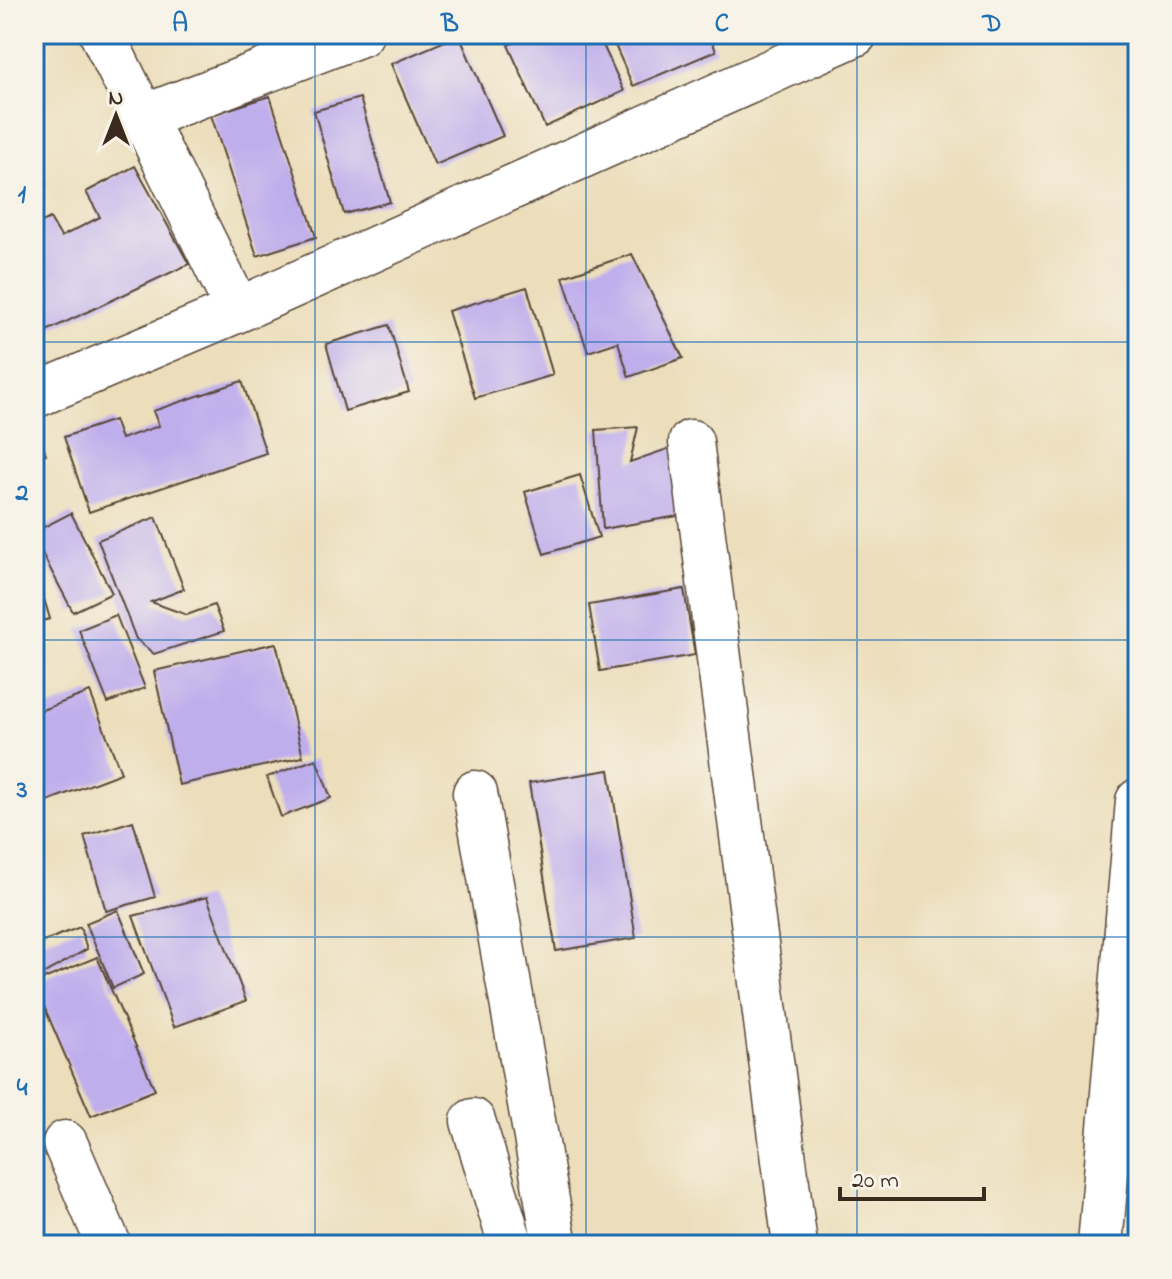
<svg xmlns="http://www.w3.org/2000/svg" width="1172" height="1279" font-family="'Indie Flower',sans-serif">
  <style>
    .building { fill: #bfaeec }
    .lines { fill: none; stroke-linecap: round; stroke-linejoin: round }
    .minor-casing { stroke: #564536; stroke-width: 47 }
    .minor { stroke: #fff; stroke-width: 44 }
    .grid { fill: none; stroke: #1f6fb2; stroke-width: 2; stroke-opacity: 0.55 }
    .neatline { fill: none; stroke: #1f6fb2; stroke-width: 3 }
    .grid-label { font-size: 26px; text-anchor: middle; font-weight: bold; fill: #1f6fb2 }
  </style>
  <rect width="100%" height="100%" fill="#f7f3e8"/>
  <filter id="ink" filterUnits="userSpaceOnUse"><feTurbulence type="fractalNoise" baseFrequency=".0125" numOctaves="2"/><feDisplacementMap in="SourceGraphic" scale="16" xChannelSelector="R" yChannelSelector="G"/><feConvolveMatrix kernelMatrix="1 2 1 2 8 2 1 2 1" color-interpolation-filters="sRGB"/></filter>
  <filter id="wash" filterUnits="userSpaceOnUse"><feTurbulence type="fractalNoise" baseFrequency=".006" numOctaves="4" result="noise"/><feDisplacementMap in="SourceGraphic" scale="32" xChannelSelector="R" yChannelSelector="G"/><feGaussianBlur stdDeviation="1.8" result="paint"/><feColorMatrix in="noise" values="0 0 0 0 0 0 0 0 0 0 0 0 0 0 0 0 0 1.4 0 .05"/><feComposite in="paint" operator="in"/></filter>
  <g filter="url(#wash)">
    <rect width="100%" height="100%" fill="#ecdebb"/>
    <g id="blocks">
      <!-- building -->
      <path class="building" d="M 533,34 L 598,34 L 624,91 L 545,127 L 508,45 Z
        M 610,34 L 709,34 L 716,51 L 633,86 Z
        M 459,35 L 503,136 L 435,165 L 391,64 Z
        M 270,96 L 316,237 L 257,256 L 211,115 Z
        M 360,98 L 390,202 L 344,214 L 314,111 Z
        M 34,157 L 46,184 L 34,189 Z
        M 135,166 L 189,264 L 34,337 L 34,226 L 50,218 L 61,237 L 100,217 L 86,192 Z
        M 632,254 L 683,358 L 629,377 L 618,342 L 588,352 L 563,277 Z
        M 527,287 L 553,375 L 475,398 L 448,311 Z
        M 389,325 L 409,392 L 345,411 L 326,344 Z
        M 242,381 L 266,453 L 89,512 L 64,437 L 114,420 L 121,439 L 159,426 L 153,411 Z
        M 34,423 L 46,454 L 34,459 Z
        M 638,427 L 630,462 L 673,447 L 678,516 L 603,529 L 596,430 Z
        M 580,475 L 599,537 L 544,554 L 525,492 Z
        M 71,513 L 112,593 L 73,612 L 34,538 L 34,532 Z
        M 156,517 L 184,589 L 151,602 L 187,615 L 214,605 L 224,631 L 154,654 L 136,639 L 98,540 Z
        M 34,565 L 50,619 L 34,623 Z
        M 684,589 L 695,655 L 600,671 L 589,605 Z
        M 116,615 L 145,688 L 108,703 L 79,630 Z
        M 276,643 L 303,757 L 179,785 L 154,671 Z
        M 90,692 L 121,773 L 34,806 L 34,713 Z
        M 316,759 L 331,798 L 281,817 L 267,777 Z
        M 609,770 L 636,938 L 556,951 L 529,783 Z
        M 133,821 L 155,897 L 106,911 L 84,836 Z
        M 207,897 L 246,1001 L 174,1027 L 133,916 Z
        M 118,910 L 144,974 L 113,988 L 86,923 Z
        M 80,927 L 87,949 L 34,979 L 34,945 Z
        M 97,957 L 155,1090 L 91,1116 L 34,983 Z"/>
    </g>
  </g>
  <g filter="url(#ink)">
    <use href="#blocks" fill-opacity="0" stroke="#564536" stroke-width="2"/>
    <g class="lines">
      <defs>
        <path id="minor" d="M 102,34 L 238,310
          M 144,117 L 361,34
          M 34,396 L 238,310 L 855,34
          M 691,442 L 795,1245
          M 475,793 L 555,1245
          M 473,1121 L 511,1245
          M 65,1143 L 109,1245
          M 1100,1245 L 1138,801"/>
      </defs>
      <!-- minor casing -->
      <use href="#minor" class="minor-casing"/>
      <!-- minor -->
      <use href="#minor" class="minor"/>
    </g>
  </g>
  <!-- grid -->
  <path class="grid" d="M 315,34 L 315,1245M 586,34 L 586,1245M 857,34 L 857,1245M 34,342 L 1138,342M 34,640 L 1138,640M 34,937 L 1138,937"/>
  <!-- margin -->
  <rect width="1172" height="1279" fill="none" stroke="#f7f3e8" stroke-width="88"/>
  <!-- north arrow -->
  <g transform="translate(116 116)" stroke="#f7f3e8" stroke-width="6" paint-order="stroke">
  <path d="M0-6L14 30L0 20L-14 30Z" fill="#3b2a1e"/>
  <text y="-12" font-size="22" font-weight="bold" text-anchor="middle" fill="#3b2a1e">N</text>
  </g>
  <!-- scale -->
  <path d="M840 1187v12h144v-12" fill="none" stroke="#3b2a1e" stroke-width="4"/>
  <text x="852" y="1187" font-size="24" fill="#3b2a1e" stroke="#f7f3e8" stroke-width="6" paint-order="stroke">20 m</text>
  <rect x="44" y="44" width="1084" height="1191" class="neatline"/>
  <g class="grid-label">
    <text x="180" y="31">A</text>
    <text x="450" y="31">B</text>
    <text x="722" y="31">C</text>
    <text x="992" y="31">D</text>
    <text x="22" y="202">1</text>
    <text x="22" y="500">2</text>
    <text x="22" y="797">3</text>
    <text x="22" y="1095">4</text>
  </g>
</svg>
